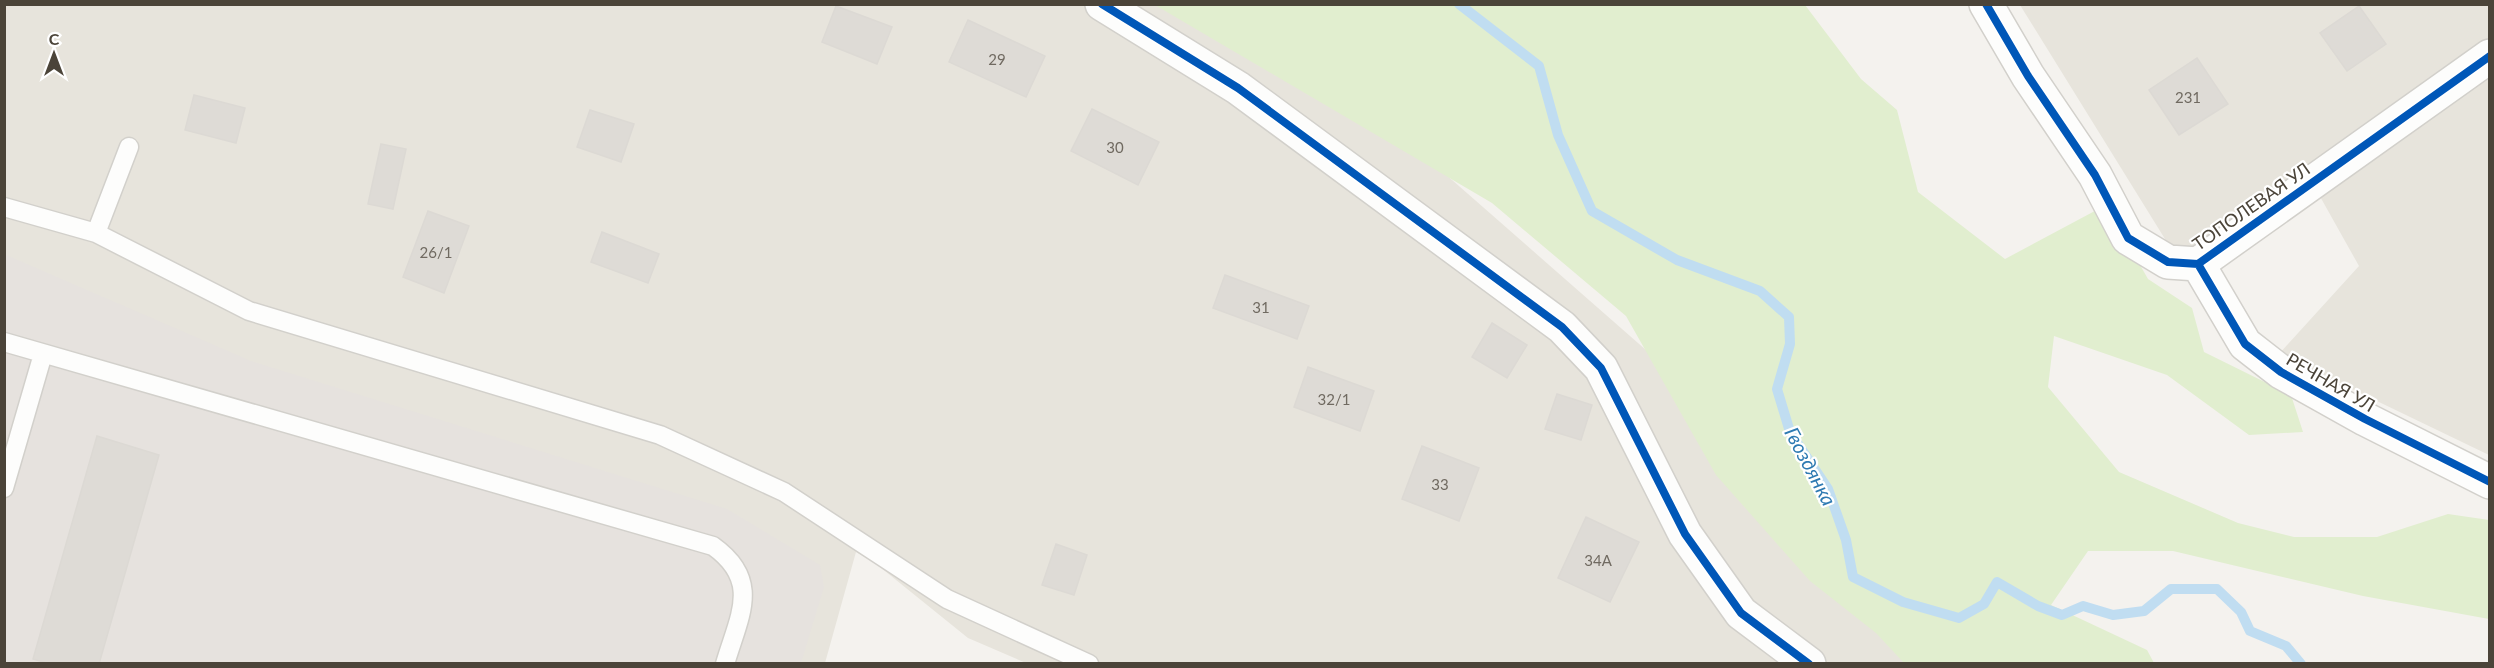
<svg xmlns="http://www.w3.org/2000/svg" width="2494" height="668" font-family="Lato,sans-serif">
  <style>
    .residential { fill: #e7e4dc }
    .industrial { fill: #e6e2de }
    .green { fill: #e1eecf }
    .lines { fill: none; stroke-linecap: round; stroke-linejoin: round }
    .stream { stroke: #c0ddf1; stroke-width: 10 }
    .building { fill: #dedbd6; stroke: #dcd9d4; stroke-width: 1.5 }
    .service-casing { stroke: #d2d0cb; stroke-width: 21 }
    .minor-casing { stroke: #d2d0cb; stroke-width: 36 }
    .service { stroke: #fdfdfc; stroke-width: 18 }
    .minor { stroke: #fdfdfc; stroke-width: 33 }
    .cycleway-casing { stroke: #fff; stroke-width: 11 }
    .cycleway { stroke: #0057b8; stroke-width: 8 }
    .labels { text-anchor: middle; dominant-baseline: central; stroke-width: 4.5; stroke-linejoin: round; paint-order: stroke }
    .number-label { font-size: 15px; fill: #706a61 }
    .street-label { font-size: 18px; fill: #4b4439; stroke: #fff }
    .water-label { font-size: 20px; font-style: italic; fill: #2e7ab2; stroke: #fff }
  </style>
  <rect width="100%" height="100%" fill="#f4f2ee"/>
  <!-- residential -->
  <path class="residential" d="M 4,5 L 1178,5 L 1419,151 L 2003,663 L 1026,663 L 968,638 L 875,563 L 856,552 L 825,663 L 5,663 Z
    M 2020,5 L 2489,5 L 2489,455 L 2279,354 L 2359,266 L 2313,184 L 2178,260 Z"/>
  <!-- industrial -->
  <path class="industrial" d="M 4,254 L 251,361 L 727,509 L 820,565 L 824,587 L 801,663 L 5,663 Z"/>
  <!-- green -->
  <path class="green" d="M 1155,5 L 1805,5 L 1861,79 L 1897,110 L 1918,192 L 2005,259 L 2106,205 L 2148,279 L 2192,308 L 2204,352 L 2291,395 L 2303,432 L 2249,435 L 2167,375 L 2054,336 L 2048,387 L 2119,472 L 2238,523 L 2294,537 L 2377,537 L 2448,514 L 2489,520 L 2489,619 L 2363,596 L 2173,551 L 2088,551 L 2051,605 L 2147,650 L 2154,663 L 1904,663 L 1876,633 L 1810,581 L 1716,475 L 1626,316 L 1492,203 Z"/>
  <g class="lines">
    <!-- stream -->
    <path class="stream" d="M 1459,4 L 1539,66 L 1558,135 L 1592,211 L 1677,260 L 1760,291 L 1789,317 L 1790,344 L 1777,389 L 1790,432 L 1828,489 L 1846,540 L 1853,577 L 1903,602 L 1959,618 L 1984,604 L 1997,582 L 2038,606 L 2062,615 L 2083,606 L 2113,615 L 2144,611 L 2171,589 L 2217,589 L 2241,612 L 2250,631 L 2286,646 L 2301,664"/>
  </g>
  <!-- building -->
  <path class="building" d="M 836,6 L 892,27 L 877,64 L 822,42 Z
    M 2359,6 L 2386,44 L 2347,71 L 2320,33 Z
    M 968,20 L 1045,56 L 1026,97 L 949,62 Z
    M 2197,58 L 2228,104 L 2179,135 L 2149,90 Z
    M 194,95 L 245,108 L 236,143 L 185,130 Z
    M 1092,109 L 1159,142 L 1138,185 L 1071,151 Z
    M 590,110 L 634,124 L 621,162 L 577,147 Z
    M 381,144 L 406,149 L 393,209 L 368,204 Z
    M 428,211 L 469,226 L 444,293 L 403,277 Z
    M 602,232 L 659,254 L 648,283 L 591,262 Z
    M 1225,275 L 1309,306 L 1297,339 L 1213,308 Z
    M 1492,323 L 1527,345 L 1507,378 L 1472,357 Z
    M 1308,367 L 1374,391 L 1360,431 L 1294,407 Z
    M 1557,394 L 1592,405 L 1581,440 L 1545,429 Z
    M 97,436 L 159,455 L 99,664 L 50,664 L 33,659 Z
    M 1422,446 L 1479,468 L 1459,521 L 1402,499 Z
    M 1586,517 L 1639,542 L 1610,602 L 1558,578 Z
    M 1056,544 L 1087,555 L 1074,595 L 1042,585 Z"/>
  <g class="lines">
    <defs>
      <path id="service" d="M 4,207 L 96,233 L 129,147
        M 96,233 L 249,311 L 660,435 L 784,492 L 947,599 L 1089,664
        M 4,342 L 713,546 C 762,581 739,616 725,664
        M 4,488 L 43,354"/>
      <path id="minor" d="M 1102,4 L 1238,88 L 1562,327 L 1601,368 L 1685,534 L 1741,613 L 1809,664
        M 1986,4 L 2028,76 L 2095,175 L 2128,238 L 2168,262 L 2198,264 L 2490,56
        M 2198,264 L 2245,344 L 2281,372 L 2365,419 L 2490,482"/>
    </defs>
    <!-- service casing -->
    <use href="#service" class="service-casing"/>
    <!-- minor casing -->
    <use href="#minor" class="minor-casing"/>
    <!-- service -->
    <use href="#service" class="service"/>
    <!-- minor -->
    <use href="#minor" class="minor"/>
    <defs>
      <path id="cycleway" d="M 1102,4 L 1238,88 L 1562,327 L 1601,368 L 1685,534 L 1741,613 L 1809,664
        M 1986,4 L 2028,76 L 2095,175 L 2128,238 L 2168,262 L 2198,264 L 2490,56
        M 2198,264 L 2245,344 L 2281,372 L 2365,419 L 2490,482"/>
    </defs>
    <!-- cycleway casing -->
    <use href="#cycleway" class="cycleway-casing"/>
    <!-- cycleway -->
    <use href="#cycleway" class="cycleway"/>
  </g>
  <g class="labels">
    <!-- number labels -->
    <g class="number-label">
      <text x="997" y="59">29</text>
      <text x="2188" y="97">231</text>
      <text x="1115" y="147">30</text>
      <text x="436" y="252">26/1</text>
      <text x="1261" y="307">31</text>
      <text x="1334" y="399">32/1</text>
      <text x="1440" y="484">33</text>
      <text x="1598" y="560">34А</text>
    </g>
    <!-- street labels -->
    <g class="street-label">
      <text transform="translate(2251 206) rotate(-35)">ТОПОЛЕВАЯ УЛ</text>
      <text transform="translate(2331 382) rotate(30)">РЕЧНАЯ УЛ</text>
    </g>
    <!-- water labels -->
    <g class="water-label">
      <text transform="translate(1811 466) rotate(62)">Гвоздянка</text>
    </g>
  </g>
  <!-- border -->
  <rect width="2494" height="668" fill="none" stroke="#4b4439" stroke-width="12"/>
  <!-- north arrow -->
  <g transform="translate(54 54)" stroke="#ffffff" stroke-width="4.5" paint-order="stroke">
  <path d="M0-4.5L10 22L0 15L-10 22Z" fill="#4b4439"/>
  <text y="-9" font-size="16" font-weight="bold" text-anchor="middle" fill="#4b4439">С</text>
  </g>
</svg>
